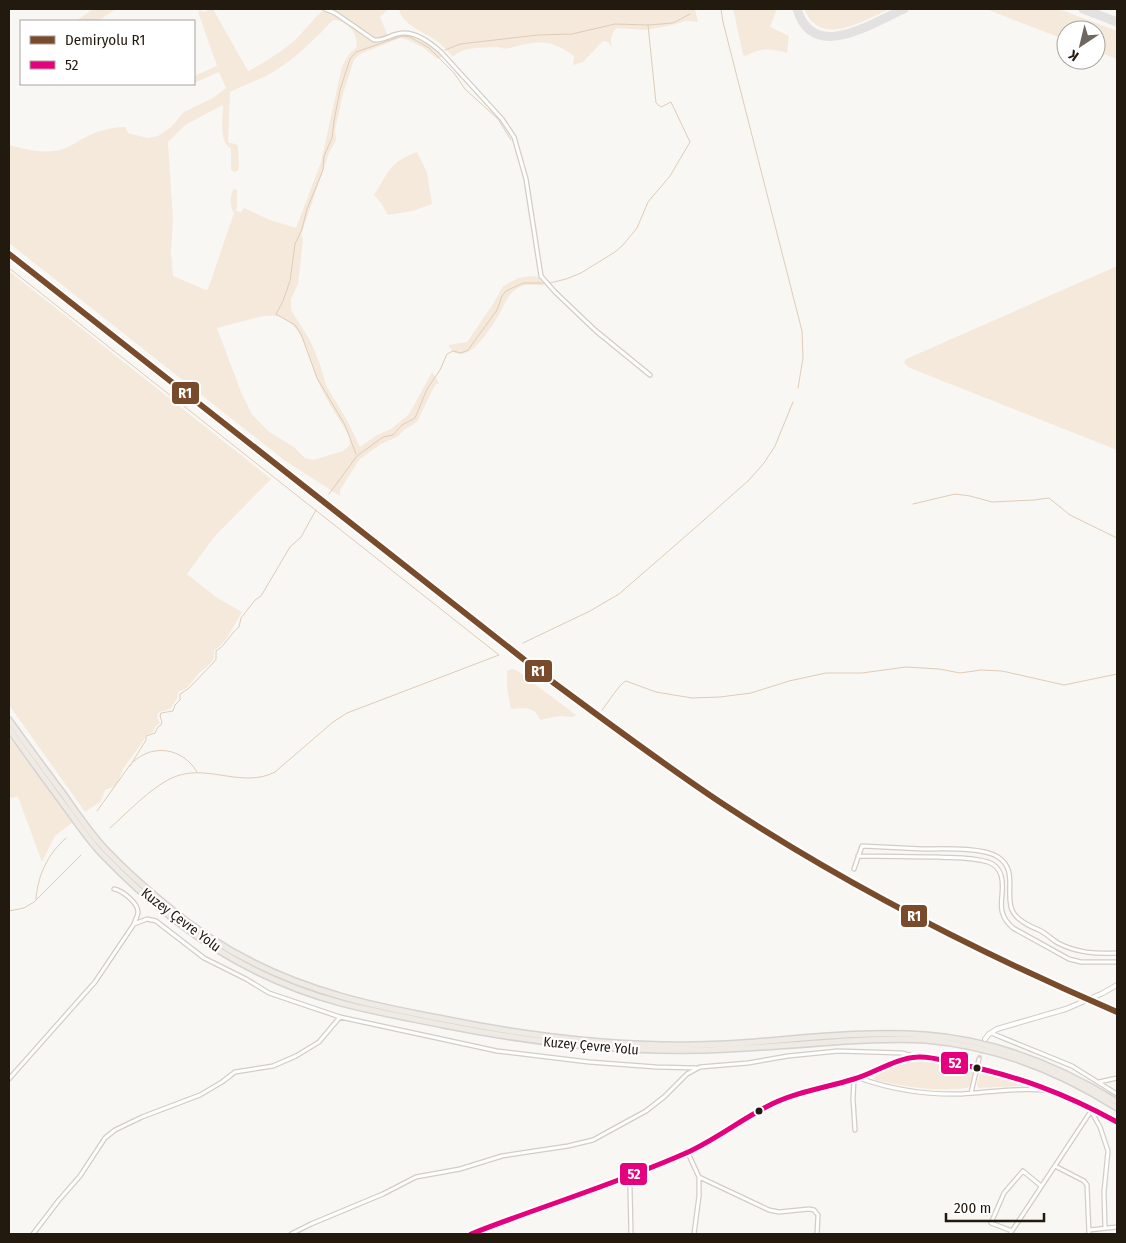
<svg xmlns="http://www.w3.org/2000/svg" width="1126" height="1243" font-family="'Fira Sans Condensed',sans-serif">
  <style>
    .green { fill: #f5e9dc; fill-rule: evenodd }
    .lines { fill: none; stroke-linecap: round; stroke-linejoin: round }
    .stream { stroke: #dfccb7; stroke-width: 1 }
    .taxiway { stroke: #e4e2e0; stroke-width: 9 }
    .tertiary-tunnel { stroke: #d9d6d2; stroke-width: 4; stroke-dasharray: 4 2; stroke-linecap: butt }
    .minor-casing { stroke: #d2cdc7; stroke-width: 5.5 }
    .tertiary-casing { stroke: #d2cdc7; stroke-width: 6 }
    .trunk-casing { stroke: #d5d2d0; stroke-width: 8 }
    .minor { stroke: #fefefd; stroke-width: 3 }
    .tertiary { stroke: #fefefd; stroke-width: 4 }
    .trunk { stroke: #f0eae4; stroke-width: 5 }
    .bus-1-casing { stroke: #fff; stroke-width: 9 }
    .bus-1 { stroke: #e5007d; stroke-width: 5 }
    .rail-1-casing { stroke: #fff; stroke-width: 10 }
    .rail-1 { stroke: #7a4b2a; stroke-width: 6 }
    .bus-dot { fill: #22190f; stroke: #fff; stroke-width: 2 }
    .labels { text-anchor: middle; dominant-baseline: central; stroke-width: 4.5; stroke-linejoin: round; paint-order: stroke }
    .street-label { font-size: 14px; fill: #22190f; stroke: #fff }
    .line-badge { stroke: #fff; stroke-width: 2 }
    .badge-label { font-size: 14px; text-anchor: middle; font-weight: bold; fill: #fff }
  </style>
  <rect width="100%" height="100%" fill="#f9f7f4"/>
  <!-- green -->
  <path class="green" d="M 93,9 L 116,9 L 98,21 L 76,21 Z
    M 213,9 L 248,71 C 264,63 281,52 295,40 C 303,33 319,11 326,9 L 388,9 L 380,17 L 388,36 C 413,29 424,40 443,54 L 441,58 L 437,59 L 424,48 L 408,40 L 400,38 L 360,54 L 354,60 L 343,94 L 335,130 L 336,140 L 329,153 L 301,235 L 303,240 L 298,284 L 291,299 L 291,310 L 310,340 L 321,367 L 326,385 L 348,422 L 360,447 L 377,435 L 391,429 L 409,414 L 432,372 L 439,383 L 435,385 L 417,422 L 404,430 L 397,437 L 381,444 L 360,459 L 340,490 L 340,496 L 284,460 L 9,243 L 9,145 C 25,149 42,154 59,150 C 68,148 75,143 84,138 C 97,131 110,127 125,127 L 128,133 L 148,138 L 158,136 L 171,127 L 184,112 L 213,98 L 226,88 L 219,72 L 194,83 L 194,76 L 217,66 L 198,12 L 200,10 L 203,12 ZM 333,20 C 348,21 357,32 357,47 L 349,54 L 342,66 L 321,162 L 296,228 L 270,220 L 244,208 L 241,212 L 236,211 L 237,207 L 237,190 L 234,188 C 230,195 229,206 234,213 L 208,289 L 206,290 L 173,276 L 171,252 L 173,219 L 168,142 L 185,125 L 223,105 C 223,118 218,141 231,149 L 231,170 L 234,172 L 237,171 L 239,169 L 238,145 L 228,142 L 230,92 C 244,85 260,80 273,72 C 296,58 315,39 333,20 ZM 263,316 C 270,316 276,315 282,318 C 306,327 310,367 321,388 C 329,405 341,421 350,438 L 350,445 L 343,451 L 313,460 L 305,458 L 294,447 L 268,431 L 252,414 L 241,392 L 217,328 Z
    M 399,9 L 695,9 L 698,22 L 686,21 L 668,26 L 645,30 L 617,28 C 611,32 610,41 612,48 L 608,42 L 603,41 L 583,62 L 573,65 L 574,56 C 553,41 542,40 517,46 C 510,48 505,50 498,47 C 484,48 463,46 453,57 C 447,50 442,45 435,40 C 424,32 401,24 399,9 Z
    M 733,9 L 777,9 L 770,27 L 789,36 L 787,53 C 772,49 760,47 746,56 L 743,55 Z
    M 804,9 L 890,9 C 863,20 821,49 804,9 Z
    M 986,9 L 1059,9 L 1117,31 L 1117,59 L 1096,51 L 1096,30 L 1066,30 L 1066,40 Z
    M 417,152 L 427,172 L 432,204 L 413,211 L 388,215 L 381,203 L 374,195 C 389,172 389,162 417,152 Z
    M 1117,266 L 1117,450 L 910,368 L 904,363 L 906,359 Z
    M 9,271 L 271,479 L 214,537 L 187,574 L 216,597 L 242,612 C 234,625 227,642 214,651 L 214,658 L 211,663 L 198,674 L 187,688 L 178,692 L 177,699 L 170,709 L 159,712 L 157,717 L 160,723 L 155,727 L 154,731 L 145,736 L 144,740 L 123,769 L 118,782 L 113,787 L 105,790 L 101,801 L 85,812 L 9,705 Z
    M 531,276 L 539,277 L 544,286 C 517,281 510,291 500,313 C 495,322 478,348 468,352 C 463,355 458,354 453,352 L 448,345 L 467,342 L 493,304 L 503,286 L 518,278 Z
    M 512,669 L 516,670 L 576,715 L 573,717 L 559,716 L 540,720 C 535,706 524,708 511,709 L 507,689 L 507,671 Z
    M 9,737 L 73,822 L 55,836 L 42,862 L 18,797 L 9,798 Z
    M 919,1058 L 931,1059 L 973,1069 L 974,1071 L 971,1085 L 967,1088 C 933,1092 908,1087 875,1080 L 874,1078 L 876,1075 L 907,1061 Z
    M 982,1070 L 1045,1089 L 1020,1086 L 978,1088 L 977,1085 L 980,1072 Z"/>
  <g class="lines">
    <!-- stream -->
    <path class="stream" d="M 721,9 L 723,22 L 802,331 L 803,358 L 798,388
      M 445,50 L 460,44 L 538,35 L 572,34 L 615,24 L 648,25 L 673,23 L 690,14
      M 9,268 L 499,655 L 347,713 L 333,722 L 275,772 C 244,788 211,766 180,775 C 157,781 128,812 110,828
      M 550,283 L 566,279 L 581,273 L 615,252 L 623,245 L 637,228 L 648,202 L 670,176 L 690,142 L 671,102 L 661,107 L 656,103 L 648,25
      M 356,454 L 345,425 L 317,378 L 301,334 L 295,325 L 276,314 L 283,301 L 290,281 L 295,244 L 302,229 L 307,209 L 323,170 L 324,156 L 332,138 L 334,121 L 340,90 L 350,59 L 356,52 L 402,36 L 410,37 L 429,48 L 454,73 L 465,89 L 498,119 L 511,140
      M 329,494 L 357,456 L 383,437 L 393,435 L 402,425 L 415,418 L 427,389 L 440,370 L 447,354 L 453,351 L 461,353 L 468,350 L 497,310 L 502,296 L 506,291 L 523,283 L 546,283
      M 913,504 L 955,494 L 970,496 L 992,502 L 1034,500 L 1049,498 L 1070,515 L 1117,538
      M 523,643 L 590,611 L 619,594 L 695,528 L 749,480 L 764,463 L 775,446 L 793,402
      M 602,710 C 608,703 619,684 626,681 L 656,692 L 692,698 L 720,697 L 751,693 L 789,681 L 826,673 L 862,673 L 906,667 L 939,669 L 960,673 L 981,670 L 1002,671 L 1064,685 L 1117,674
      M 133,762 C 153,743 183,748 197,772
      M 130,766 L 146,740 L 146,736 L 155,733 L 158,727 L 161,725 L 162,722 L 160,716 L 161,713 L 173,711 L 175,705 L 180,700 L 180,694 L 188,689 L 214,662 L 216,659 L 216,651 C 225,646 230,634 239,627 L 241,618 L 255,600 L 261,596 L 290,547 L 301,537 L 316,510
      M 97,811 L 130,765
      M 36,899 C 38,874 48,854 66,838
      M 9,911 L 24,908 L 34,902 L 81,855"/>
    <!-- taxiway -->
    <path class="taxiway" d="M 797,9 C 813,63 872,23 904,9
      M 1083,9 L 1117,22"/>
    <!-- tertiary-tunnel -->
    <path class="tertiary-tunnel" d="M 979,1059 L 985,1039"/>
    <defs>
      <path id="minor" d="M 325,9 L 335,13 L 374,40 C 382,41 389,36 397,34 C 413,29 430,42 441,52 L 502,119 L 514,137 L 526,179 L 541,276 L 555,292 L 596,331 L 650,375
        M 858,856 C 885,856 912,857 938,857 C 954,858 972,857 988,862 C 994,864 999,869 1001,875 C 1007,895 992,910 1013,928 L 1069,959 L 1081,962 L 1117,962
        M 854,869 L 862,846 C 882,847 902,848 923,849 C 942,849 982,847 998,857 C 1018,870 1005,892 1012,910 C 1016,920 1029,926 1039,930 C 1046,933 1051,939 1058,943 C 1077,953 1096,954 1117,953
        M 134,924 L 147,919 L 156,921 L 204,958 L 246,979 L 269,993 L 340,1017 L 497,1051 L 589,1062 L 656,1067 L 697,1068
        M 991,1033 L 1072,1066 L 1117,1094
        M 859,1078 C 893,1090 926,1095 962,1094 C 992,1092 1020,1087 1051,1091
        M 9,1079 L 95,982 L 134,924 C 135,920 138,916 138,912 C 138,903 122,890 114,889
        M 854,1079 L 853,1099 L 855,1130
        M 1099,1082 L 1117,1078
        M 971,1093 L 979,1059
        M 1091,1111 L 1100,1127 L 1108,1151 L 1104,1192 L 1105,1228
        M 688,1153 L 699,1177 L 699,1196 L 694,1234
        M 1055,1166 L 1084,1181 L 1087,1185 L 1089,1234
        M 699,1177 L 769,1210 L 779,1212 L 809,1209 L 814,1210 L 818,1215 L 817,1234
        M 628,1178 L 630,1188 L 631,1234
        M 1089,1230 L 1117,1227
        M 1012,1231 L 991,1223 L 1004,1193 L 1023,1171 L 1041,1186
        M 33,1234 L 59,1200 L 80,1176 L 105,1138 L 115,1130 L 142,1117 L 200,1095 L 222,1082 L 235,1072 L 273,1066 L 296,1056 L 319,1042 L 340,1017
        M 291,1234 L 311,1224 L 383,1194 L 416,1177 L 460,1169 L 502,1156 L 568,1146 L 593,1140 L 646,1111 L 664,1097 L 687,1074 L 700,1067 L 748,1063 L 788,1056 L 838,1051 L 902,1053 L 913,1056
        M 471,1234 C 542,1206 616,1184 686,1153 C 715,1140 740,1120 768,1106 C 795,1092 825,1088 854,1079 C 875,1073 895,1058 918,1057 C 931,1056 945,1061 959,1064 C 1018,1076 1064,1093 1117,1122
        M 1010,1234 L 1093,1108"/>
      <path id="tertiary" d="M 985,1039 L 989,1034 L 997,1029 L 1066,1009 L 1101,994 L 1117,985"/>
      <path id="trunk" d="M 9,720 C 27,745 45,770 64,795 C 77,814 90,833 105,849 C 124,869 144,887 165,904 C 215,947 276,978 340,996 C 373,1006 408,1012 443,1019 C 537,1038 630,1049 727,1044 C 792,1040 861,1030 925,1035 C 994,1040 1059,1066 1117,1102
        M 9,729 C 28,756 48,783 67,809 C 78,824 89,840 101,853 C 124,877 149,900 175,920 C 224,958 281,987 341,1003 C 375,1012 410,1018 444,1025 C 539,1044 631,1054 728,1049 C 767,1047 806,1044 845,1041 C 872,1040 899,1038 926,1040 C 995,1046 1059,1071 1117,1108"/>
    </defs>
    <!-- minor casing -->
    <use href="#minor" class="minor-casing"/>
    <!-- tertiary casing -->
    <use href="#tertiary" class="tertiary-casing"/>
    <!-- trunk casing -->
    <use href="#trunk" class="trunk-casing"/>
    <!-- minor -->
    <use href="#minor" class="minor"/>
    <!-- tertiary -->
    <use href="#tertiary" class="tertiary"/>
    <!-- trunk -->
    <use href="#trunk" class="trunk"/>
    <defs>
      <path id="bus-1" d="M 471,1234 C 542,1206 616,1184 686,1153 C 715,1140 740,1120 768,1106 C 795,1092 825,1088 854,1079 C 875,1073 895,1058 918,1057 C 931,1056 945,1061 959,1064 C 1018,1076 1064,1093 1117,1122"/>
    </defs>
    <!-- bus-1 casing -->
    <use href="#bus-1" class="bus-1-casing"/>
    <!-- bus-1 -->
    <use href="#bus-1" class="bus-1"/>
    <defs>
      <path id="rail-1" d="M 9,254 L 550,680 C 607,722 664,765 723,804 C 846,885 982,954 1117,1012"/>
    </defs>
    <!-- rail-1 casing -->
    <use href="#rail-1" class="rail-1-casing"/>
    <!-- rail-1 -->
    <use href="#rail-1" class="rail-1"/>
  </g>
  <!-- markers -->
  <g class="bus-dot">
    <circle cx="977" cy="1068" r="4.5"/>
    <circle cx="759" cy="1111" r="4.5"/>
  </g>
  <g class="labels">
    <!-- street labels -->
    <g class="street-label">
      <text transform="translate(181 920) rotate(37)">Kuzey Çevre Yolu</text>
      <text transform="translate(591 1046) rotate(5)">Kuzey Çevre Yolu</text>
    </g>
  </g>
  <g class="line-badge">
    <rect x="171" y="381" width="29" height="24" rx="5" fill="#7a4b2a"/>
    <rect x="524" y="659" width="29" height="24" rx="5" fill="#7a4b2a"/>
    <rect x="900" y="904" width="28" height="24" rx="5" fill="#7a4b2a"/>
    <rect x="940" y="1051" width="29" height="24" rx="5" fill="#e5007d"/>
    <rect x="619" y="1162" width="29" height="24" rx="5" fill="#e5007d"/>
  </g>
  <g class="badge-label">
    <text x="185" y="398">R1</text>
    <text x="538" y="676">R1</text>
    <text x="914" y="921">R1</text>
    <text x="955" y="1068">52</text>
    <text x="634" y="1179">52</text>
  </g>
  <!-- border -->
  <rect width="1126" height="1243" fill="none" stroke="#22190f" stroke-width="20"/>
  <!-- legend -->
  <rect x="20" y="20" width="175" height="65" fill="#ffffff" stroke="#a7a39f"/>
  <rect x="30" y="36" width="25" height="8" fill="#7a4b2a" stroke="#a7a39f"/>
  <text x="65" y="45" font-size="15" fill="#22190f">Demiryolu R1</text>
  <rect x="30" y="61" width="25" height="8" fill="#e5007d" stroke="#a7a39f"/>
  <text x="65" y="70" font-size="15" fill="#22190f">52</text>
  <!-- north arrow -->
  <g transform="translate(1081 45) rotate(215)"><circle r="24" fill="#ffffff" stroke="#a7a39f"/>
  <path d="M0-4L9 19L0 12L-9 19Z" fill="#6d675f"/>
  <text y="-8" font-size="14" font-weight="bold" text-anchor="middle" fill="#22190f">K</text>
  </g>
  <!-- scale -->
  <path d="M946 1213v8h98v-8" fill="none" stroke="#22190f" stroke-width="2.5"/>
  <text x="954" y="1213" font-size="15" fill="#22190f" stroke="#ffffff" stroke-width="4" paint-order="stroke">200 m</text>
</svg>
